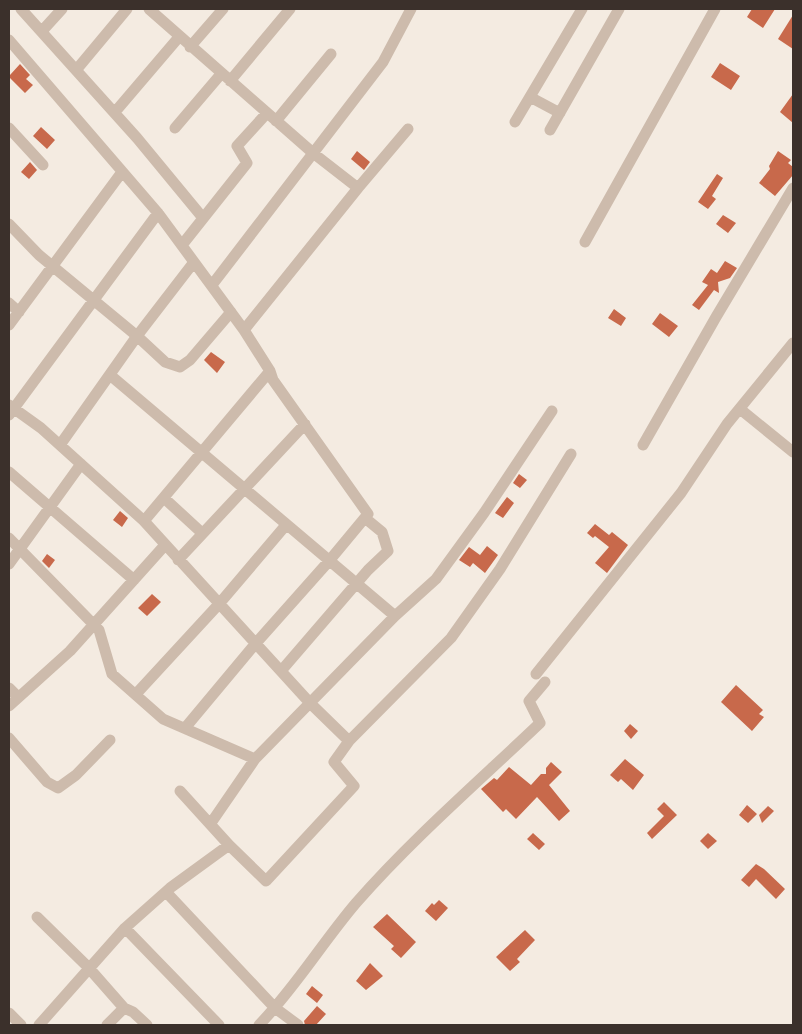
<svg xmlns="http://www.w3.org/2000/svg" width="802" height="1034" font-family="'Fira Sans',sans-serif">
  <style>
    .building { fill: #c8694b }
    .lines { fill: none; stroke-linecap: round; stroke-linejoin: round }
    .street { stroke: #cdbbac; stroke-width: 11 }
  </style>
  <rect width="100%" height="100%" fill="#f4ebe1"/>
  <!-- building -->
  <path class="building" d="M 752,9 L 775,9 L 763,28 L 747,17 Z
    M 793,15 L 793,49 L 778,39 Z
    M 720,63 L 740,76 L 731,90 L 711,77 Z
    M 20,64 L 30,75 L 26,79 L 33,85 L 25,93 L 10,78 L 10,75 Z
    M 793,94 L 793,123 L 780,112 Z
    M 41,127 L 55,140 L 47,149 L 33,136 Z
    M 357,151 L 370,162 L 364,170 L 351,159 Z
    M 778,151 L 791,160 L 788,163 L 793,167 L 793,175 L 775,196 L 759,183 L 770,169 L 769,166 Z
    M 30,162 L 37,170 L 29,179 L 21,172 Z
    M 717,174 L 723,178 L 712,196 L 716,199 L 708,209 L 698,202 Z
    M 723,215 L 736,223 L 728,233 L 716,224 Z
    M 725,261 L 737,268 L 730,278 L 718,282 L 719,293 L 714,290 L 699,310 L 692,305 L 708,285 L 702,282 L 711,269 L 717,273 Z
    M 614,309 L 626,318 L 621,326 L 608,318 Z
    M 660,313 L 678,326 L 669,337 L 652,324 Z
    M 211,352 L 225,362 L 217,373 L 204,360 Z
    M 519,474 L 527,480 L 520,488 L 513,483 Z
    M 507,497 L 514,503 L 503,518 L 495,513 Z
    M 120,511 L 128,518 L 122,527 L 113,520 Z
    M 595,524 L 609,535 L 612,532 L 628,545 L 607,573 L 595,563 L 609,547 L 595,536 L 593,538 L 587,533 Z
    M 487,546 L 498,555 L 485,573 L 473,563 L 470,567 L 459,560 L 469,547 L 480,555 Z
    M 47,554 L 55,560 L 49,568 L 42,561 Z
    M 152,594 L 161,602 L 147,616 L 138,608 Z
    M 736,685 L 763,710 L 759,714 L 764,717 L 752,731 L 721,702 Z
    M 630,724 L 638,731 L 631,739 L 624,731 Z
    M 625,759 L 644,775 L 633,790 L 621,779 L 618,782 L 610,775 Z
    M 551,762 L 562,772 L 549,785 L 570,811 L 559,821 L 537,797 L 516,819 L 506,809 L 503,812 L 481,789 L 494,778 L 497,780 L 509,767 L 531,785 L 541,774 L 546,774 L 546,768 Z
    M 664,802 L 677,815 L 652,839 L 647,833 L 664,816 L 657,809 Z
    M 747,805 L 757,814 L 748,823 L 739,815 Z
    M 768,806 L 774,811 L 762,823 L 759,815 Z
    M 533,833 L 545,844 L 539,850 L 527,839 Z
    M 708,833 L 717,841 L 708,849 L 700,841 Z
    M 756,864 L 764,869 L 785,889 L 776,899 L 756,879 L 749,887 L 741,880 Z
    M 439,900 L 448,908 L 436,921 L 425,911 L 432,903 L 434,905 Z
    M 387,914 L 416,942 L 401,958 L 391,949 L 394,946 L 373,927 Z
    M 525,930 L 535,940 L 517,959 L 520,962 L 510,971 L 496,957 Z
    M 370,963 L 383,976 L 366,990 L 356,981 Z
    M 312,986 L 323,995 L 317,1003 L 306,994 Z
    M 317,1006 L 326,1014 L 316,1025 L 305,1025 L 304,1021 Z"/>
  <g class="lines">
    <!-- street -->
    <path class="street" d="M 21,9 L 137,138 L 203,218
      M 149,9 L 313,153 L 358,188
      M 42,31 L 62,9
      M 9,40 L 158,213 L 244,330 L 358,188 L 408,129
      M 190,47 L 223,9
      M 77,69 L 127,9
      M 230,81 L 290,9
      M 530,97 L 560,113
      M 115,112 L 179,37
      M 276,121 L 331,54
      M 515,122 L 582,9
      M 9,128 L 43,165
      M 175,128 L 221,74
      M 550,130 L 619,9
      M 9,224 L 39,255 L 137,336 L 60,445
      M 585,242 L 715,9
      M 182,245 L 247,163 L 237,146 L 267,113
      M 194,262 L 137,336 L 165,362 L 180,367 L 190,360 L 231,312
      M 212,285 L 383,62 L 411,9
      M 9,303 L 19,312
      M 9,325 L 122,172
      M 110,375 L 395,616
      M 9,405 L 41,428 L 144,521 L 310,703 L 349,741 L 451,638 L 500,569 L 571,454
      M 740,409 L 793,452
      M 9,415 L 158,213
      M 643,445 L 716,317 L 793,188
      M 9,472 L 134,580
      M 164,498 L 202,533
      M 144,521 L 270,371
      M 9,538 L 99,630 L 112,674 L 163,719 L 255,759 L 395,616 L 436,579 L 484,513 L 552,411
      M 178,560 L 305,424
      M 9,564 L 81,464
      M 281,671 L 368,570 L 388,551 L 382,532 L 365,518
      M 536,674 L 681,493 L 727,424 L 793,343
      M 9,688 L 18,697
      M 136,694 L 219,604 L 286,525
      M 9,706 L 70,651 L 165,545
      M 185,728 L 256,643 L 329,561 L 368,514 L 273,380 L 270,371 L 244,330
      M 9,738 L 47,782 L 58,788 L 76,775 L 110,740
      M 180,791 L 229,845 L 266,881 L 354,786 L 334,762 L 349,741
      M 211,823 L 255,759
      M 167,893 L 275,1008 L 298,1025
      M 37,917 L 88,967 L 124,1008 L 133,1012 L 147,1025
      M 125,928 L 219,1025
      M 9,1013 L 21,1025
      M 39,1025 L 125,928 L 170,888 L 229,845
      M 107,1025 L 124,1008
      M 259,1025 C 295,988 322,943 356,903 C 412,839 478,782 540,723 L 529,701 L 545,682"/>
  </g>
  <!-- border -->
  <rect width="802" height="1034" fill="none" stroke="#3b302b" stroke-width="20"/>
</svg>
